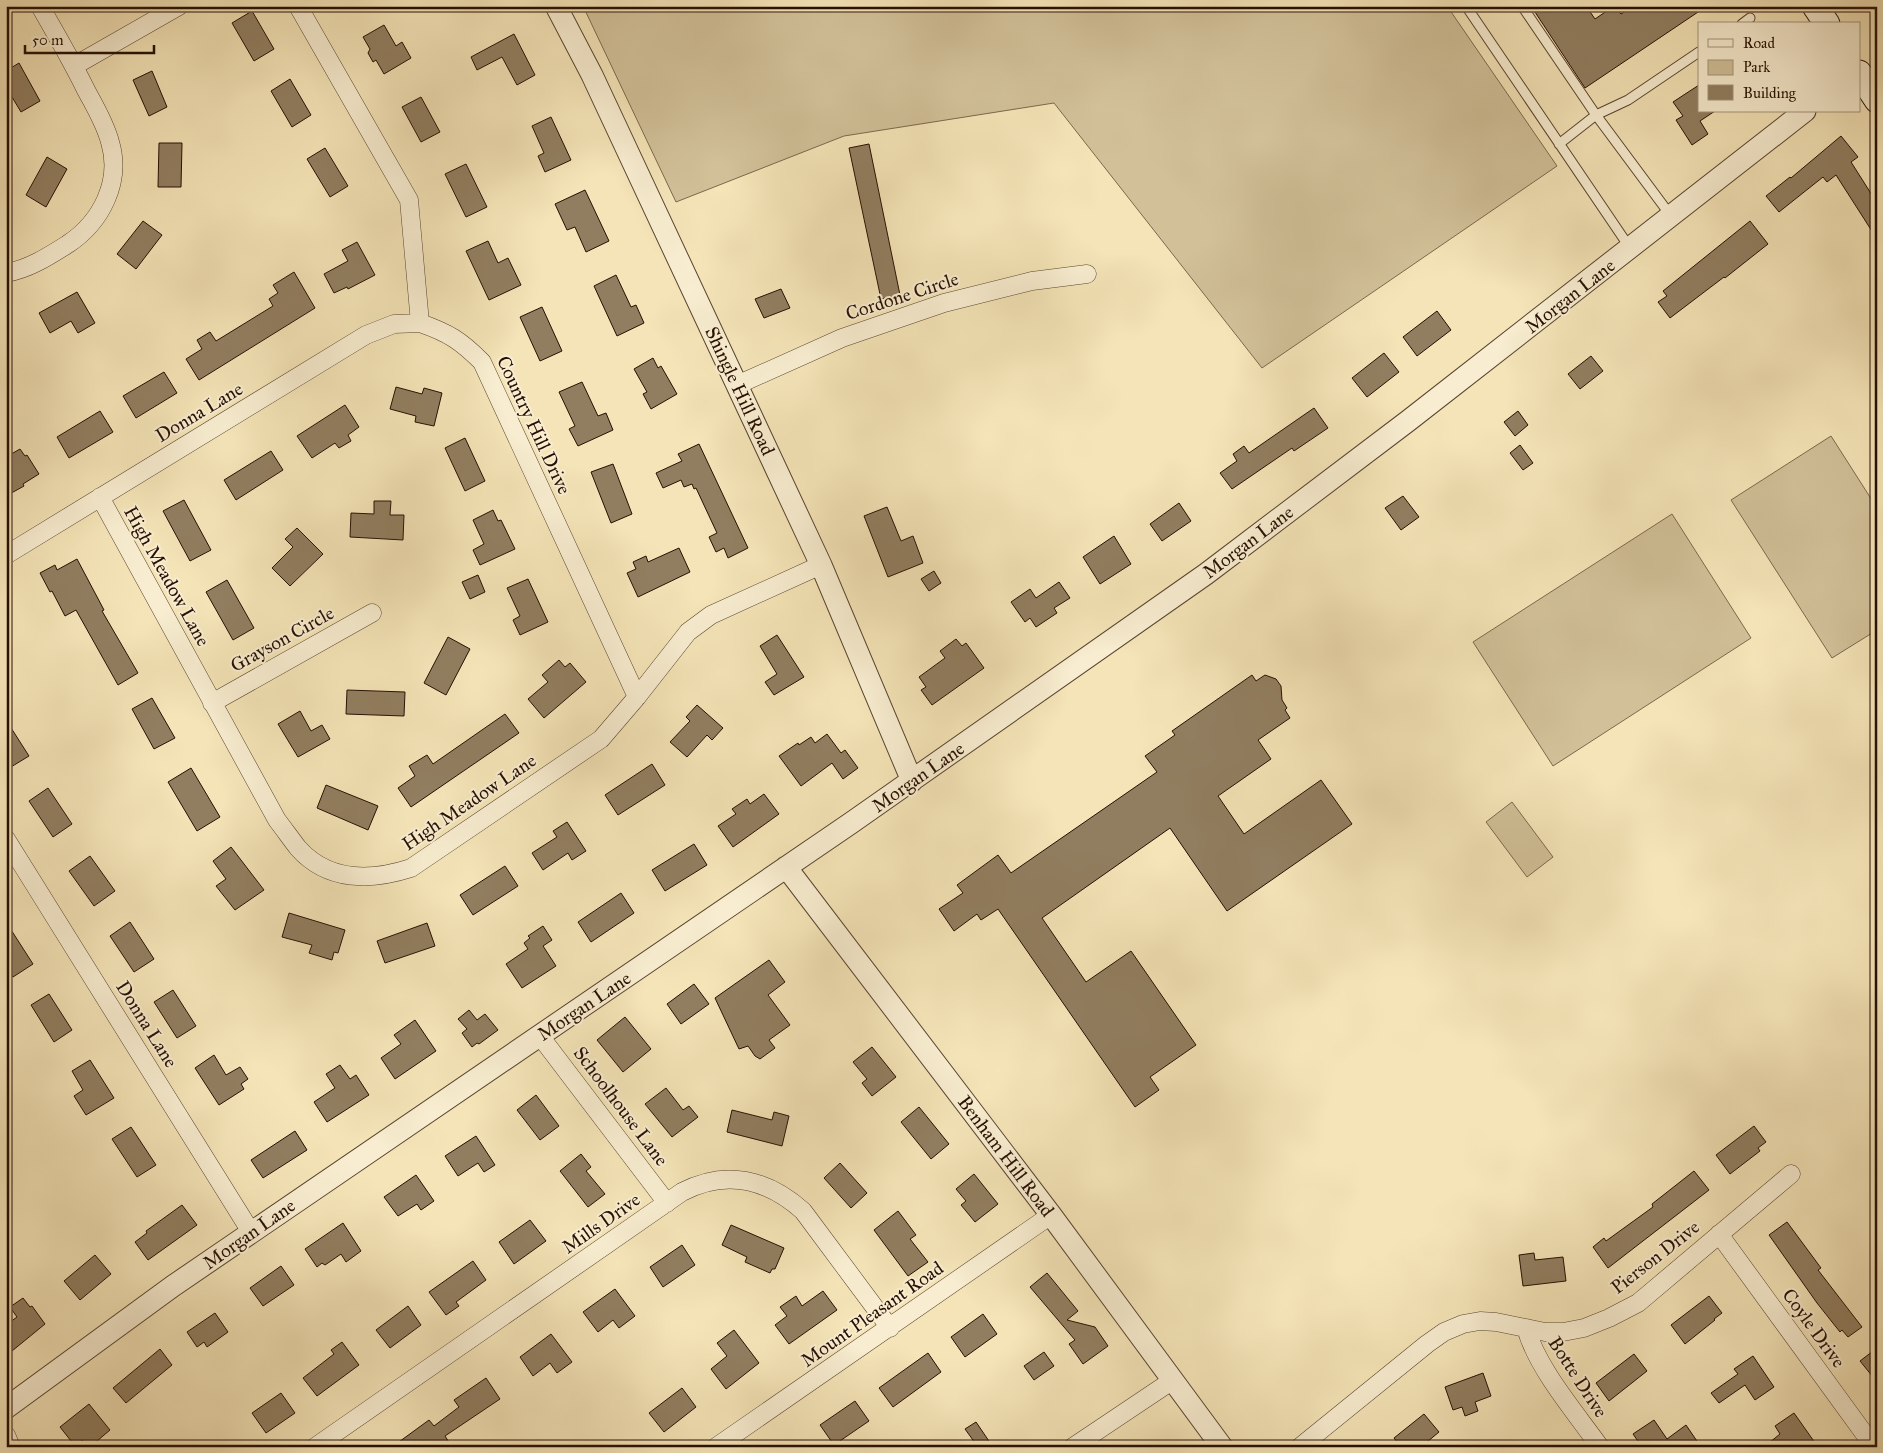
<svg xmlns="http://www.w3.org/2000/svg" width="1883" height="1453" font-family="'IM FELL Great Primer',serif">
  <style>
    .green { fill: #d1c098; stroke: #7c684d }
    .building { fill: #917e60; stroke: #260f02 }
    .lines { fill: none; stroke-linecap: round; stroke-linejoin: round }
    .service-casing { stroke: #5a442f; stroke-width: 11 }
    .minor-casing { stroke: #5a442f; stroke-width: 19 }
    .tertiary-casing { stroke: #5a442f; stroke-width: 23 }
    .secondary-casing { stroke: #260f02; stroke-width: 27 }
    .service { stroke: #f8edd0; stroke-width: 9 }
    .minor { stroke: #f8edd0; stroke-width: 18 }
    .tertiary { stroke: #f8edd0; stroke-width: 21 }
    .secondary { stroke: #f8edd0; stroke-width: 25 }
    .labels { text-anchor: middle; dominant-baseline: central; stroke-width: 4; stroke-linejoin: round; paint-order: stroke }
    .street-label { font-size: 19px; fill: #260f02; stroke: #f8edd0 }
  </style>
  <rect width="100%" height="100%" fill="#f4e4b7"/>
  <filter id="stains"><feTurbulence type="fractalNoise" baseFrequency=".004" numOctaves="4"/><feColorMatrix values="0 0 0 0 .2 0 0 0 0 .09 0 0 0 0 .02 0 0 0 .5 -.17"/></filter>
  <radialGradient id="worn" r=".72"><stop offset=".6" stop-color="#630" stop-opacity="0"/><stop offset="1" stop-color="#630" stop-opacity=".3"/></radialGradient>
  <!-- green -->
  <path class="green" d="M 583,6 L 1447,6 L 1557,166 L 1262,368 L 1054,103 L 844,136 L 676,202 Z
    M 1831,436 L 1877,508 L 1877,630 L 1832,658 L 1731,500 Z
    M 1672,514 L 1751,638 L 1553,766 L 1473,642 Z
    M 1512,802 L 1553,857 L 1527,877 L 1486,822 Z"/>
  <!-- building -->
  <path class="building" d="M 1531,6 L 1586,6 L 1595,19 L 1614,6 L 1621,14 L 1633,6 L 1707,6 L 1585,88 Z
    M 252,11 L 274,49 L 254,61 L 232,23 Z
    M 384,25 L 396,46 L 402,42 L 411,58 L 384,74 L 376,60 L 373,62 L 368,53 L 370,49 L 363,37 Z
    M 514,34 L 535,75 L 517,85 L 502,57 L 477,70 L 471,57 Z
    M 19,63 L 40,101 L 21,112 L 6,87 L 6,71 Z
    M 152,71 L 167,107 L 149,116 L 133,80 Z
    M 290,79 L 311,115 L 292,127 L 271,91 Z
    M 1699,85 L 1699,111 L 1715,111 L 1700,121 L 1708,134 L 1692,145 L 1676,120 L 1683,116 L 1673,102 Z
    M 421,97 L 440,132 L 421,142 L 402,107 Z
    M 551,117 L 571,160 L 545,172 L 538,156 L 544,153 L 532,126 Z
    M 1841,136 L 1858,157 L 1851,162 L 1877,203 L 1877,239 L 1836,175 L 1827,182 L 1823,177 L 1779,212 L 1766,196 L 1790,177 L 1791,178 Z
    M 159,143 L 182,143 L 181,187 L 158,187 Z
    M 869,144 L 900,295 L 881,299 L 849,148 Z
    M 325,148 L 348,186 L 330,197 L 307,159 Z
    M 47,157 L 67,169 L 46,207 L 26,195 Z
    M 466,164 L 487,207 L 466,217 L 445,174 Z
    M 585,190 L 609,241 L 586,252 L 575,227 L 567,230 L 555,204 Z
    M 143,221 L 162,235 L 136,269 L 117,254 Z
    M 1750,221 L 1768,244 L 1725,278 L 1724,277 L 1670,318 L 1658,302 L 1667,296 L 1663,291 Z
    M 488,241 L 498,263 L 508,258 L 521,285 L 489,300 L 466,251 Z
    M 357,242 L 375,275 L 348,289 L 347,287 L 334,293 L 324,274 L 348,261 L 342,250 Z
    M 294,272 L 315,308 L 199,380 L 186,359 L 202,349 L 197,340 L 210,332 L 216,341 L 273,306 L 269,299 L 278,293 L 273,285 Z
    M 616,275 L 631,307 L 636,305 L 644,323 L 617,336 L 594,286 Z
    M 781,289 L 790,308 L 764,318 L 755,299 Z
    M 77,292 L 95,323 L 78,333 L 71,321 L 50,333 L 39,313 Z
    M 542,307 L 562,351 L 540,361 L 520,317 Z
    M 1437,311 L 1451,330 L 1417,356 L 1403,337 Z
    M 1384,353 L 1399,372 L 1367,397 L 1352,378 Z
    M 1591,356 L 1603,371 L 1580,389 L 1568,374 Z
    M 653,358 L 658,368 L 661,366 L 677,394 L 651,409 L 643,394 L 647,392 L 634,369 Z
    M 164,372 L 177,393 L 136,418 L 123,396 Z
    M 582,382 L 598,416 L 606,413 L 613,430 L 578,446 L 569,429 L 575,426 L 559,392 Z
    M 396,387 L 422,394 L 424,388 L 442,393 L 434,426 L 415,422 L 416,416 L 390,409 Z
    M 345,405 L 359,427 L 348,435 L 351,441 L 339,448 L 335,443 L 312,458 L 297,436 Z
    M 1314,408 L 1328,428 L 1294,451 L 1292,448 L 1232,489 L 1220,473 L 1237,461 L 1233,454 L 1244,446 L 1249,453 Z
    M 100,411 L 113,432 L 69,458 L 57,437 Z
    M 1518,411 L 1528,425 L 1515,436 L 1504,422 Z
    M 465,438 L 485,481 L 465,491 L 445,448 Z
    M 699,444 L 748,548 L 728,558 L 724,548 L 716,552 L 709,537 L 717,533 L 696,488 L 694,489 L 692,484 L 684,487 L 681,480 L 663,488 L 656,473 L 682,461 L 678,454 Z
    M 1520,445 L 1533,463 L 1523,470 L 1510,453 Z
    M 20,449 L 25,456 L 27,455 L 39,474 L 23,484 L 24,486 L 6,496 L 6,457 Z
    M 271,451 L 283,470 L 236,500 L 224,480 Z
    M 613,464 L 632,514 L 611,523 L 591,472 Z
    M 1403,496 L 1419,517 L 1401,530 L 1385,508 Z
    M 184,500 L 211,550 L 190,561 L 163,511 Z
    M 374,501 L 391,501 L 390,515 L 404,515 L 403,540 L 350,537 L 351,513 L 374,514 Z
    M 1179,503 L 1191,521 L 1162,541 L 1150,524 Z
    M 887,507 L 901,541 L 913,536 L 923,563 L 888,577 L 864,516 Z
    M 493,510 L 498,521 L 501,520 L 515,549 L 480,565 L 473,550 L 484,544 L 473,520 Z
    M 297,528 L 323,554 L 290,586 L 272,568 L 293,547 L 285,539 Z
    M 1114,536 L 1131,564 L 1100,584 L 1083,557 Z
    M 679,548 L 690,572 L 638,597 L 627,573 L 636,569 L 633,562 L 646,556 L 648,562 Z
    M 77,559 L 104,610 L 102,611 L 138,673 L 118,685 L 76,610 L 65,616 L 52,591 L 50,592 L 40,573 L 55,565 L 57,570 Z
    M 934,571 L 941,583 L 929,591 L 921,579 Z
    M 478,575 L 485,592 L 470,599 L 462,582 Z
    M 528,579 L 548,622 L 520,635 L 513,620 L 520,616 L 507,588 Z
    M 227,580 L 254,628 L 233,640 L 206,592 Z
    M 1059,582 L 1070,598 L 1054,608 L 1057,613 L 1036,627 L 1030,618 L 1025,622 L 1011,602 L 1030,589 L 1036,598 Z
    M 777,635 L 804,677 L 774,695 L 765,682 L 777,674 L 760,646 Z
    M 448,637 L 470,649 L 446,695 L 424,683 Z
    M 956,639 L 962,646 L 966,643 L 984,668 L 932,705 L 921,690 L 926,687 L 919,677 L 945,658 L 940,651 Z
    M 559,660 L 565,667 L 570,663 L 586,682 L 544,718 L 528,699 L 548,682 L 542,675 Z
    M 1252,675 L 1256,681 L 1265,675 L 1276,679 L 1281,686 L 1282,700 L 1287,708 L 1285,710 L 1290,718 L 1258,740 L 1271,759 L 1218,796 L 1244,834 L 1321,780 L 1352,824 L 1227,911 L 1170,828 L 1042,918 L 1086,982 L 1131,951 L 1196,1045 L 1150,1077 L 1159,1090 L 1135,1107 L 998,909 L 981,920 L 977,914 L 954,931 L 939,909 L 963,893 L 957,885 L 998,855 L 1011,873 L 1157,772 L 1145,756 L 1175,735 L 1172,731 Z
    M 347,690 L 405,692 L 404,716 L 346,714 Z
    M 152,698 L 175,738 L 154,749 L 132,709 Z
    M 697,705 L 723,728 L 712,740 L 707,735 L 687,757 L 670,742 L 690,721 L 686,717 Z
    M 300,711 L 311,731 L 322,725 L 330,739 L 298,757 L 278,724 Z
    M 505,714 L 519,733 L 411,807 L 398,788 L 415,776 L 409,766 L 427,755 L 433,764 Z
    M 6,720 L 29,756 L 6,770 Z
    M 827,734 L 841,753 L 845,750 L 858,768 L 843,779 L 832,763 L 801,786 L 779,756 L 798,743 L 799,745 L 811,737 L 815,743 Z
    M 652,764 L 665,785 L 618,815 L 605,795 Z
    M 191,768 L 220,817 L 197,831 L 168,782 Z
    M 326,785 L 378,806 L 368,830 L 317,808 Z
    M 48,788 L 72,824 L 53,837 L 29,801 Z
    M 764,794 L 779,814 L 733,847 L 718,826 L 736,814 L 732,809 L 747,799 L 750,804 Z
    M 567,822 L 586,851 L 572,860 L 568,853 L 543,870 L 532,853 L 557,837 L 553,831 Z
    M 694,844 L 707,865 L 665,891 L 652,870 Z
    M 231,847 L 264,890 L 235,910 L 216,886 L 226,879 L 213,861 Z
    M 90,856 L 115,891 L 94,906 L 69,871 Z
    M 505,866 L 518,886 L 473,915 L 460,895 Z
    M 621,893 L 634,913 L 591,942 L 578,922 Z
    M 289,913 L 345,930 L 338,953 L 334,952 L 332,960 L 309,953 L 312,945 L 282,937 Z
    M 6,922 L 33,964 L 13,977 L 6,967 Z
    M 130,922 L 154,959 L 134,972 L 110,936 Z
    M 427,923 L 435,946 L 385,963 L 377,941 Z
    M 543,926 L 552,940 L 543,946 L 556,966 L 522,988 L 506,964 L 528,949 L 524,943 L 530,938 L 528,936 Z
    M 769,960 L 785,982 L 768,995 L 790,1025 L 769,1040 L 775,1048 L 760,1059 L 755,1056 L 748,1046 L 739,1049 L 715,998 Z
    M 694,984 L 709,1004 L 681,1024 L 667,1004 Z
    M 173,990 L 196,1026 L 177,1038 L 154,1002 Z
    M 49,994 L 72,1030 L 54,1042 L 31,1005 Z
    M 469,1010 L 477,1020 L 485,1014 L 498,1030 L 479,1044 L 477,1043 L 472,1047 L 462,1033 L 467,1029 L 458,1019 Z
    M 625,1017 L 651,1049 L 623,1072 L 597,1040 Z
    M 415,1020 L 436,1051 L 395,1079 L 381,1058 L 401,1044 L 394,1035 Z
    M 872,1047 L 896,1077 L 872,1096 L 862,1083 L 867,1079 L 853,1062 Z
    M 214,1055 L 226,1075 L 240,1067 L 248,1079 L 241,1084 L 244,1089 L 219,1105 L 195,1068 Z
    M 90,1060 L 114,1098 L 86,1115 L 74,1096 L 83,1090 L 72,1071 Z
    M 340,1065 L 350,1079 L 356,1075 L 369,1095 L 327,1122 L 314,1102 L 335,1088 L 326,1074 Z
    M 666,1088 L 683,1110 L 689,1106 L 698,1117 L 672,1137 L 645,1104 Z
    M 536,1095 L 559,1126 L 540,1140 L 517,1110 Z
    M 919,1107 L 949,1144 L 931,1159 L 901,1122 Z
    M 732,1110 L 772,1120 L 774,1112 L 789,1116 L 782,1146 L 727,1132 Z
    M 1754,1126 L 1766,1142 L 1758,1148 L 1760,1151 L 1730,1174 L 1716,1155 Z
    M 131,1127 L 156,1165 L 137,1177 L 112,1139 Z
    M 295,1131 L 307,1150 L 263,1178 L 251,1160 Z
    M 476,1136 L 495,1165 L 484,1172 L 478,1163 L 458,1176 L 445,1156 Z
    M 581,1154 L 591,1167 L 586,1171 L 605,1194 L 588,1207 L 560,1171 Z
    M 840,1163 L 867,1193 L 851,1208 L 824,1178 Z
    M 1694,1171 L 1709,1190 L 1608,1268 L 1593,1247 L 1604,1238 L 1606,1241 L 1653,1207 L 1652,1204 Z
    M 974,1174 L 998,1204 L 975,1222 L 961,1205 L 966,1201 L 956,1189 Z
    M 416,1175 L 434,1201 L 421,1210 L 417,1204 L 398,1216 L 384,1197 Z
    M 182,1205 L 197,1225 L 148,1260 L 135,1242 L 147,1233 L 146,1231 Z
    M 898,1211 L 916,1235 L 910,1239 L 928,1262 L 908,1276 L 874,1230 Z
    M 530,1220 L 546,1241 L 514,1264 L 499,1242 Z
    M 1787,1222 L 1821,1268 L 1818,1270 L 1862,1327 L 1848,1337 L 1842,1330 L 1840,1332 L 1817,1303 L 1769,1235 Z
    M 343,1223 L 361,1251 L 346,1262 L 341,1254 L 325,1265 L 322,1263 L 317,1267 L 305,1249 Z
    M 731,1225 L 784,1248 L 775,1269 L 772,1269 L 770,1273 L 745,1262 L 747,1257 L 722,1245 Z
    M 682,1245 L 695,1265 L 663,1287 L 650,1267 Z
    M 1534,1253 L 1535,1260 L 1563,1257 L 1566,1281 L 1523,1286 L 1519,1255 Z
    M 95,1255 L 111,1274 L 80,1300 L 64,1281 Z
    M 473,1261 L 486,1280 L 456,1302 L 459,1306 L 446,1315 L 429,1292 Z
    M 281,1266 L 294,1285 L 263,1306 L 250,1288 Z
    M 1047,1273 L 1078,1311 L 1067,1320 L 1095,1327 L 1108,1346 L 1083,1364 L 1069,1344 L 1075,1340 L 1030,1287 Z
    M 615,1289 L 635,1316 L 619,1328 L 613,1320 L 598,1332 L 583,1312 Z
    M 823,1291 L 837,1310 L 789,1344 L 775,1325 L 787,1316 L 780,1307 L 796,1296 L 802,1306 Z
    M 1709,1296 L 1722,1313 L 1714,1319 L 1715,1320 L 1685,1344 L 1671,1325 Z
    M 23,1298 L 30,1307 L 32,1306 L 45,1324 L 12,1351 L 6,1342 L 6,1325 L 17,1317 L 10,1307 Z
    M 408,1306 L 421,1325 L 390,1348 L 376,1330 Z
    M 215,1313 L 228,1332 L 207,1347 L 204,1342 L 197,1347 L 187,1332 Z
    M 983,1314 L 997,1334 L 965,1357 L 951,1337 Z
    M 734,1330 L 759,1363 L 726,1389 L 711,1369 L 727,1356 L 717,1343 Z
    M 551,1334 L 572,1362 L 557,1373 L 550,1363 L 533,1376 L 520,1357 Z
    M 342,1342 L 359,1365 L 317,1396 L 303,1378 L 334,1354 L 331,1350 Z
    M 1877,1348 L 1877,1382 L 1860,1361 Z
    M 160,1349 L 172,1365 L 126,1403 L 113,1388 Z
    M 1044,1352 L 1054,1366 L 1034,1380 L 1024,1366 Z
    M 928,1353 L 941,1372 L 893,1407 L 879,1388 Z
    M 1634,1354 L 1647,1371 L 1609,1401 L 1596,1383 Z
    M 1753,1356 L 1774,1387 L 1755,1400 L 1745,1385 L 1719,1403 L 1711,1393 L 1738,1374 L 1734,1369 Z
    M 1483,1373 L 1491,1396 L 1475,1402 L 1478,1411 L 1465,1416 L 1462,1407 L 1453,1410 L 1445,1387 Z
    M 486,1378 L 500,1399 L 445,1436 L 452,1447 L 392,1447 L 429,1420 L 434,1426 L 459,1407 L 454,1400 Z
    M 682,1388 L 696,1407 L 664,1432 L 649,1413 Z
    M 281,1393 L 295,1413 L 266,1433 L 252,1413 Z
    M 855,1401 L 869,1421 L 834,1445 L 820,1425 Z
    M 89,1404 L 110,1430 L 90,1447 L 88,1447 L 82,1440 L 75,1446 L 60,1427 Z
    M 1794,1413 L 1818,1447 L 1764,1447 L 1780,1434 L 1775,1426 Z
    M 1424,1414 L 1439,1432 L 1421,1447 L 1401,1447 L 1394,1438 Z
    M 1654,1420 L 1667,1439 L 1686,1425 L 1701,1447 L 1642,1447 L 1633,1434 Z
    M 976,1422 L 993,1447 L 978,1447 L 965,1429 Z"/>
  <g class="lines">
    <defs>
      <path id="service" d="M 1466,6 L 1630,248
        M 1522,6 L 1596,115 L 1628,100 L 1699,52
        M 1742,24 L 1750,18
        M 1559,144 L 1596,115 L 1671,216"/>
      <path id="minor" d="M 298,6 L 409,200 L 420,323 C 449,333 461,341 482,362 L 637,697
        M 74,66 L 179,6
        M 6,273 C 29,269 49,256 68,244 C 101,222 122,182 110,142 C 105,123 95,107 86,90 C 72,61 56,34 40,6
        M 737,385 L 842,338 L 944,303 L 1032,281 L 1087,274
        M 100,497 L 277,820 C 284,829 291,839 298,848 C 328,882 371,881 411,868 L 601,739 L 637,697 L 688,632 L 711,615 L 821,565
        M 6,555 L 366,335 L 394,324 L 420,323
        M 212,703 L 372,613
        M 6,839 L 251,1232
        M 540,1036 L 667,1203
        M 1719,1234 L 1874,1447
        M 1526,1328 C 1537,1368 1575,1412 1600,1447
        M 6,1435 L 11,1447
        M 315,1447 L 682,1192 C 726,1169 767,1179 803,1211 L 890,1328
        M 716,1447 L 1051,1215
        M 1073,1447 L 1173,1380
        M 1300,1447 L 1427,1344 L 1444,1332 L 1463,1324 L 1480,1321 L 1496,1322 L 1545,1332 L 1563,1332 L 1584,1328 L 1609,1318 L 1638,1303 L 1791,1174"/>
      <path id="tertiary" d="M 556,6 L 592,75 L 821,565 L 912,781
        M 786,867 L 1051,1215 L 1222,1447
        M 6,1408 L 173,1286 L 851,823 L 1206,574 L 1408,421 L 1805,111"/>
      <path id="secondary" d="M 1815,6 L 1827,24
        M 1859,73 L 1877,100"/>
    </defs>
    <!-- service casing -->
    <use href="#service" class="service-casing"/>
    <!-- minor casing -->
    <use href="#minor" class="minor-casing"/>
    <!-- tertiary casing -->
    <use href="#tertiary" class="tertiary-casing"/>
    <!-- secondary casing -->
    <use href="#secondary" class="secondary-casing"/>
    <!-- service -->
    <use href="#service" class="service"/>
    <!-- minor -->
    <use href="#minor" class="minor"/>
    <!-- tertiary -->
    <use href="#tertiary" class="tertiary"/>
    <!-- secondary -->
    <use href="#secondary" class="secondary"/>
  </g>
  <g class="labels">
    <!-- street labels -->
    <g class="street-label">
      <text transform="translate(902 296) rotate(-18)">Cordone Circle</text>
      <text transform="translate(1570 296) rotate(-38)">Morgan Lane</text>
      <text transform="translate(740 391) rotate(65)">Shingle Hill Road</text>
      <text transform="translate(199 412) rotate(-31)">Donna Lane</text>
      <text transform="translate(534 425) rotate(65)">Country Hill Drive</text>
      <text transform="translate(1248 542) rotate(-37)">Morgan Lane</text>
      <text transform="translate(167 576) rotate(61)">High Meadow Lane</text>
      <text transform="translate(282 639) rotate(-29)">Grayson Circle</text>
      <text transform="translate(918 777) rotate(-35)">Morgan Lane</text>
      <text transform="translate(469 802) rotate(-34)">High Meadow Lane</text>
      <text transform="translate(584 1006) rotate(-34)">Morgan Lane</text>
      <text transform="translate(147 1024) rotate(58)">Donna Lane</text>
      <text transform="translate(621 1106) rotate(53)">Schoolhouse Lane</text>
      <text transform="translate(1006 1156) rotate(53)">Benham Hill Road</text>
      <text transform="translate(601 1223) rotate(-35)">Mills Drive</text>
      <text transform="translate(249 1234) rotate(-35)">Morgan Lane</text>
      <text transform="translate(1655 1257) rotate(-38)">Pierson Drive</text>
      <text transform="translate(872 1314) rotate(-35)">Mount Pleasant Road</text>
      <text transform="translate(1814 1328) rotate(54)">Coyle Drive</text>
      <text transform="translate(1578 1377) rotate(57)">Botte Drive</text>
    </g>
  </g>
  <!-- margin -->
  <rect width="1883" height="1453" fill="none" stroke="#f4e4b7" stroke-width="25"/>
  <rect x="8" y="8" width="1868" height="1438" fill="none" stroke="#260f02" stroke-width="2.5"/>
  <rect x="12" y="12" width="1858" height="1428" fill="none" stroke="#260f02"/>
  <!-- legend -->
  <rect x="1698" y="22" width="162" height="90" fill="#f8edd0" stroke="#a4947e"/>
  <rect x="1708" y="39" width="25" height="8" fill="#f8edd0" stroke="#a4947e"/>
  <text x="1743" y="48" font-size="15" fill="#260f02">Road</text>
  <rect x="1708" y="60" width="25" height="15" fill="#d1c098" stroke="#a4947e"/>
  <text x="1743" y="72" font-size="15" fill="#260f02">Park</text>
  <rect x="1708" y="85" width="25" height="15" fill="#917e60" stroke="#a4947e"/>
  <text x="1743" y="98" font-size="15" fill="#260f02">Building</text>
  <!-- scale -->
  <path d="M25 45v8h129v-8" fill="none" stroke="#260f02" stroke-width="2.5"/>
  <text x="32" y="45" font-size="15" fill="#260f02" stroke="#f8edd0" stroke-width="4" paint-order="stroke">50 m</text>
  <rect width="100%" height="100%" filter="url(#stains)"/>
  <rect width="100%" height="100%" fill="url(#worn)"/>
</svg>
